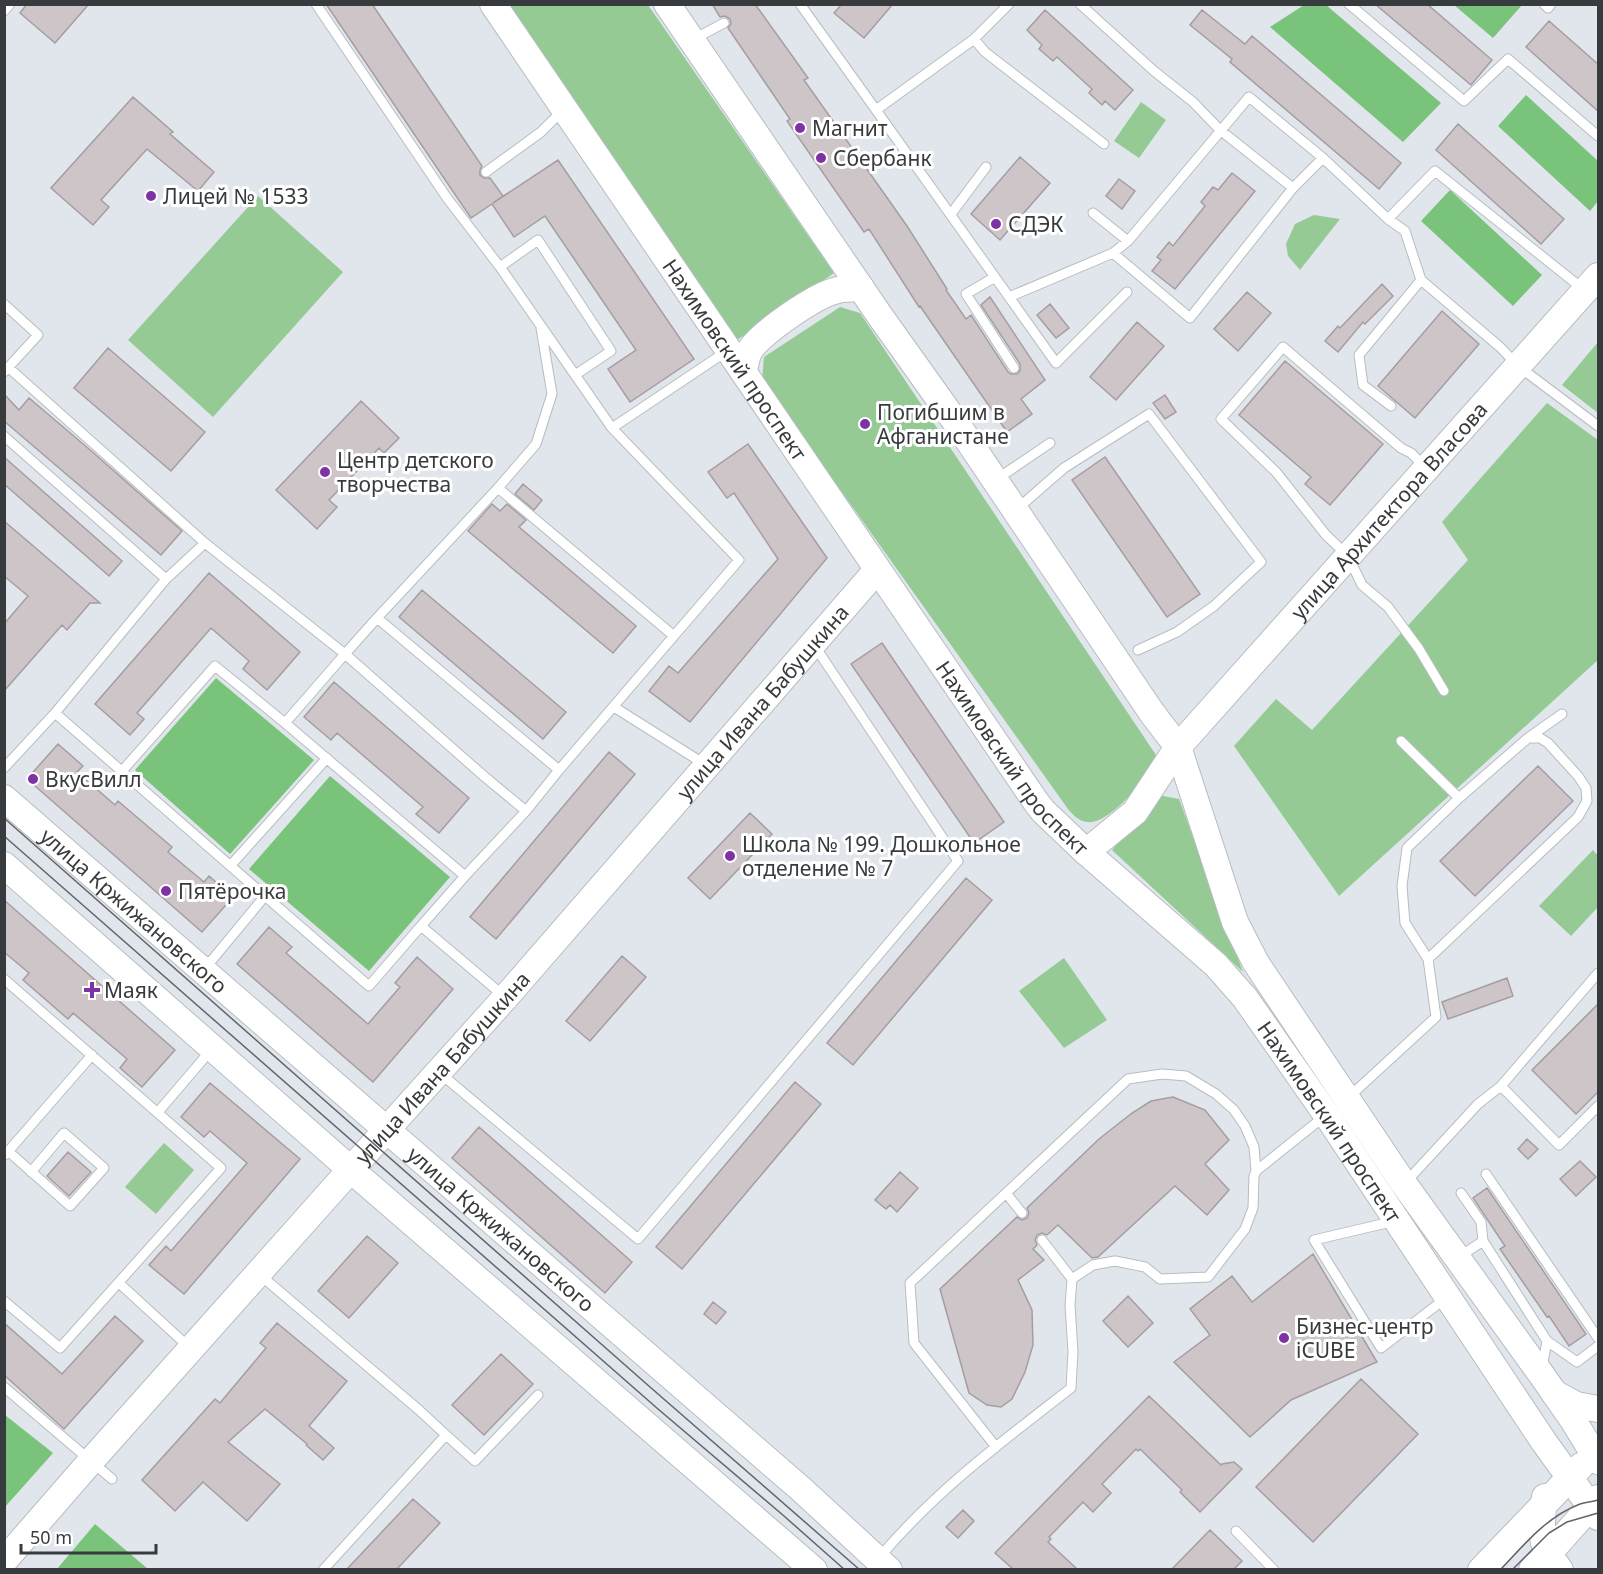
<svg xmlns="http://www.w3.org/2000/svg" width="1603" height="1574" font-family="'Noto Sans',sans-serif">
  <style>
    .green { fill: #95ca95 }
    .forest { fill: #79c37b }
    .building { fill: #cec5c9; stroke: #a59da1; stroke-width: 1.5 }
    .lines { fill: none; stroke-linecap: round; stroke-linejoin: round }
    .lane-casing { stroke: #b6bdc2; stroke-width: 11 }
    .secondary-casing { stroke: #b6bdc2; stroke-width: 28 }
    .lane { stroke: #fff; stroke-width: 9 }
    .secondary { stroke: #fff; stroke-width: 26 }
    .tram { stroke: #616568; stroke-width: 1.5 }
    .poi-dot { fill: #7f32a3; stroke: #fff; stroke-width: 2 }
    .labels { text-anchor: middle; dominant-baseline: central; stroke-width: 6; stroke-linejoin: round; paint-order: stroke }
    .poi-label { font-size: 21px; fill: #383b3d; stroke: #fff; text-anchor: start }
    .street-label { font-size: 21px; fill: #383b3d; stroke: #fff }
  </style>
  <rect width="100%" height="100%" fill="#e0e6ec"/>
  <!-- green -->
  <path class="green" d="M 508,5 L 648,5 L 834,273 L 737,340 Z
    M 1141,102 L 1166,120 L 1139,158 L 1114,141 Z
    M 258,196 L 343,272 L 213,417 L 128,340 Z
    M 1314,215 L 1340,219 L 1300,270 L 1288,256 L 1286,244 L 1295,224 Z
    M 840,307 L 860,313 L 1156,755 C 1149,766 1142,780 1134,791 C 1124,802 1103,824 1087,822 C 1079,821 1073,815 1068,809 L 762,380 L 764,357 Z
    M 1598,342 L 1598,413 L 1562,385 Z
    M 1547,403 L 1598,440 L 1598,660 L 1339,896 L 1234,746 L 1276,699 L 1312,730 L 1468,560 L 1442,522 Z
    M 1158,795 L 1179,799 L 1243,972 L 1112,850 Z
    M 1593,850 L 1598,856 L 1598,907 L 1571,936 L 1539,906 Z
    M 1064,958 L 1107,1020 L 1064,1048 L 1019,991 Z
    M 164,1143 L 194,1170 L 156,1214 L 125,1187 Z"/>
  <!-- forest -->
  <path class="forest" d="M 1304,5 L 1326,5 L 1441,103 L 1403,142 L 1270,27 Z
    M 1522,5 L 1493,38 L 1454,5 L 1522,4 Z
    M 1526,95 L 1598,161 L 1598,201 L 1590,211 L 1498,126 Z
    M 1450,190 L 1542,275 L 1513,306 L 1421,221 Z
    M 216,678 L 314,760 L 230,854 L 135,770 Z
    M 330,776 L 450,877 L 369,971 L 249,869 Z
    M 5,1415 L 53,1453 L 5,1507 Z
    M 95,1524 L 148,1569 L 57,1569 Z"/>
  <!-- building -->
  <path class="building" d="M 27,4 L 89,4 L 55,43 L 20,13 Z
    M 326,4 L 372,4 L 482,166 L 480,170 L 480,175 L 484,178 L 490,178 L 503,196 L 493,203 L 558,160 L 694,359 L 630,402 L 608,369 L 636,350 L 545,216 L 514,237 L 492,204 L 471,218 Z
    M 712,4 L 755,4 L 808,78 L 804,80 L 907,226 L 947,289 L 946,290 L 966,319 L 971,315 L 1008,372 L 1011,374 L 1017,374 L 1020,371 L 1020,364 L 981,305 L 990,297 L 1045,380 L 1021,399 L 1032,414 L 1007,432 L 920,306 L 919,307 L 869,229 L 864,232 L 787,121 L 790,119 L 728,28 L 731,24 L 730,19 L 725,16 L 720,17 Z
    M 842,4 L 893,4 L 864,38 L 834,13 Z
    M 1375,4 L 1427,4 L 1492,60 L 1471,85 Z
    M 1045,10 L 1133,90 L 1115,110 L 1105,101 L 1102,105 L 1089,93 L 1092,89 L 1057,57 L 1053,61 L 1039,49 L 1042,45 L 1027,30 Z
    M 1202,10 L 1245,44 L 1252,36 L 1401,163 L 1379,189 L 1230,62 L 1232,59 L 1190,25 Z
    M 1549,21 L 1599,65 L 1599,112 L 1526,47 Z
    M 133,97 L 173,132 L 170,134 L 214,172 L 198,191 L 147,149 L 101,200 L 109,207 L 93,225 L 51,188 Z
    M 1458,124 L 1564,219 L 1541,244 L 1436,150 Z
    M 1020,157 L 1050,183 L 1000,240 L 971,214 Z
    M 1232,173 L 1255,191 L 1175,289 L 1152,271 L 1161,260 L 1157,257 L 1169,242 L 1173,246 L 1205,206 L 1201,202 L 1213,187 L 1218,190 Z
    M 1119,179 L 1135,191 L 1122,209 L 1106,196 Z
    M 1382,284 L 1393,296 L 1365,324 L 1363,322 L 1338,352 L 1325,341 L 1338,326 L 1340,328 Z
    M 1247,292 L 1271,313 L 1238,351 L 1214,329 Z
    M 1050,304 L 1069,328 L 1056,338 L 1037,315 Z
    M 1442,311 L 1479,344 L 1415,418 L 1378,386 Z
    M 1137,322 L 1164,346 L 1116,400 L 1090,377 Z
    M 108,348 L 205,432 L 171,471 L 74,388 Z
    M 1285,361 L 1383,444 L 1330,505 L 1305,484 L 1311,477 L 1239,415 Z
    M 4,394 L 19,410 L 29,398 L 89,449 L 182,531 L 161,555 L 4,421 Z
    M 1165,395 L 1176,412 L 1165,419 L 1153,403 Z
    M 361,401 L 399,438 L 384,453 L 379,448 L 329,500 L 337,507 L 317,529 L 276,490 Z
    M 748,444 L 827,558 L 690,722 L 649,691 L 669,666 L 678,673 L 778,559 L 734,493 L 727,498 L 708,472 Z
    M 4,457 L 122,561 L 109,576 L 4,484 Z
    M 1105,457 L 1200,594 L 1167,617 L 1072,480 Z
    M 523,484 L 542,500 L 534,510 L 515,494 Z
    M 492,504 L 500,511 L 507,504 L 526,520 L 519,527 L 636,626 L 613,653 L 468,531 Z
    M 4,521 L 100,603 L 90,603 L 67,630 L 62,625 L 4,691 L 4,624 L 28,596 L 4,576 Z
    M 209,573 L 300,652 L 267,690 L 243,669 L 249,661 L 211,628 L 137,713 L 144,719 L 130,735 L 95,704 Z
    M 422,590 L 566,712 L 543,739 L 399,617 Z
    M 882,643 L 1004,822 L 974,843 L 851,664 Z
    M 334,682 L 469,798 L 439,833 L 416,814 L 423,807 L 337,733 L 331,740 L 304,717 Z
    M 58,744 L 83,766 L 77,772 L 115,805 L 118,801 L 172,847 L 168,852 L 204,882 L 209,876 L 233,897 L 202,932 L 27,779 Z
    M 609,752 L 635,774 L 496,939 L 470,917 Z
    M 1538,766 L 1573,801 L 1475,896 L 1440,861 Z
    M 750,813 L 772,834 L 710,899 L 688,878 Z
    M 966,878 L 992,900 L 853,1065 L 827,1043 Z
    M 4,900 L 175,1050 L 142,1087 L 120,1068 L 127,1059 L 73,1013 L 68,1019 L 23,980 L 29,973 L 4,952 Z
    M 269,927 L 292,947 L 286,953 L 368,1024 L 400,987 L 395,983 L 417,957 L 453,989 L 373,1082 L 237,964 Z
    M 622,956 L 646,977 L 590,1041 L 566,1021 Z
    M 1507,978 L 1513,996 L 1448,1019 L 1442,1002 Z
    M 1599,1003 L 1599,1091 L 1576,1114 L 1532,1070 Z
    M 795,1082 L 821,1104 L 682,1269 L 656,1247 Z
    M 210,1083 L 300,1159 L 184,1294 L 149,1265 L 166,1246 L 171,1251 L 247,1163 L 210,1131 L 204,1137 L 181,1117 Z
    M 1173,1097 L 1205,1110 L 1229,1140 L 1205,1164 L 1229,1190 L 1207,1215 L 1175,1186 L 1098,1257 L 1092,1258 L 1058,1225 L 1047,1235 L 1042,1233 L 1037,1235 L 1035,1240 L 1037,1245 L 1033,1249 L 1044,1260 L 1018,1280 L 1032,1310 L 1033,1345 L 1025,1372 L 1012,1399 L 1001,1407 L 987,1405 L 969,1393 L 940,1289 L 1017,1217 L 1022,1220 L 1027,1218 L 1029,1213 L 1027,1208 L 1099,1139 L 1132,1113 L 1151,1101 Z
    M 479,1127 L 632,1262 L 605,1293 L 452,1158 Z
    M 1527,1139 L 1538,1149 L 1528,1159 L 1518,1149 Z
    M 68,1152 L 91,1172 L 69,1196 L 47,1176 Z
    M 1580,1161 L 1596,1177 L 1576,1196 L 1560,1179 Z
    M 900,1172 L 918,1188 L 897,1212 L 890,1205 L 886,1209 L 875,1200 Z
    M 1487,1188 L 1586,1334 L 1569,1346 L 1549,1316 L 1547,1317 L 1500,1249 L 1505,1246 L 1473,1198 Z
    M 367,1236 L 398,1263 L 349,1318 L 318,1291 Z
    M 1313,1254 L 1377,1362 L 1291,1400 L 1250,1437 L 1174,1362 L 1210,1335 L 1190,1309 L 1232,1276 L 1252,1302 Z
    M 1128,1296 L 1153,1323 L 1128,1347 L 1103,1321 Z
    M 713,1302 L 726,1312 L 716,1324 L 704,1314 Z
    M 115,1316 L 143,1341 L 64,1429 L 4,1375 L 4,1323 L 62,1374 Z
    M 277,1323 L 347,1381 L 309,1426 L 334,1448 L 323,1460 L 306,1445 L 307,1444 L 265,1409 L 228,1442 L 280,1484 L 247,1521 L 203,1482 L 175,1511 L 142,1480 L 215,1399 L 220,1403 L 266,1348 L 260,1343 Z
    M 501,1354 L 533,1384 L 484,1435 L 452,1405 Z
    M 1361,1379 L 1418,1434 L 1313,1542 L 1256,1487 Z
    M 1149,1396 L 1221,1465 L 1222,1464 L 1234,1462 L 1242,1469 L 1200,1512 L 1180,1492 L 1182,1490 L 1140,1449 L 1138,1451 L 1136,1449 L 1102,1484 L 1111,1493 L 1093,1512 L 1083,1502 L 1049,1537 L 1051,1539 L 1048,1542 L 1077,1569 L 1013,1569 L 995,1553 Z
    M 413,1499 L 440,1523 L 397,1569 L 347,1569 Z
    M 963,1510 L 974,1521 L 958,1538 L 946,1527 Z
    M 1210,1530 L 1242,1561 L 1234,1569 L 1172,1569 Z"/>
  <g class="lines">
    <defs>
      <path id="lane" d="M 316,4 L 447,198 L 500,267 L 612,428 L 727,351
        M 800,4 L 876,110 L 1056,363 L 1127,292
        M 1080,4 L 1154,71 L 1193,102 L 1220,130 L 1293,188
        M 1349,4 L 1464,101 L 1508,59 L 1598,136
        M 1544,4 L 1548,8 L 1551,4
        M 4,11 L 10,4
        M 694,39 L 724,23
        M 974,39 L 985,52 L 1104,144
        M 876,110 L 974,39 L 1009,4
        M 486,172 L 541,132 L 563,110
        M 1093,213 L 1128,241
        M 951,214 L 986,167
        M 1388,219 L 1405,231 L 1421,280
        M 1113,253 L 1128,241 L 1249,97 L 1323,158
        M 500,267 L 538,240 L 611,351 L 575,375
        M 995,277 L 966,294 L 1014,368
        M 1009,297 L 1113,253 L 1190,318 L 1293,188 L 1323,158 L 1388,219 L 1435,171 L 1583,289
        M 4,304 L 38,335 L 4,372
        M 541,328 L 552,394 L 536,444 L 498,488 L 674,636
        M 9,368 L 205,543 L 345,654 L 285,723 L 215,666 L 122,771
        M 1391,406 L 1363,385 L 1359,355 L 1421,280 L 1500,347 L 1518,366 L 1598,426
        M 4,436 L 166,579
        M 1425,467 L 1411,453 L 1401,448 L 1283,347 L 1221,419 L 1276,472 L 1326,535 L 1348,556 L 1362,585 L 1388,607 L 1419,649 L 1444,691
        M 997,479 L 1050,443
        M 498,488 L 377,618 L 345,654 L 485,777 L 526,811
        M 1017,509 L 1064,468 L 1149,414 L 1261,562 L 1214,606 L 1177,632 L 1138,650
        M 377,618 L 559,770
        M 614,707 L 706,765
        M 55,713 L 265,896
        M 285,723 L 465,876
        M 1528,738 L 1562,714
        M 1401,741 L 1459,798
        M 4,768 L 55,713 L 166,579 L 205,543
        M 231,865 L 327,758
        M 200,964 L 212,960 L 265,896 L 369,986 L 421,926
        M 4,979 L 221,1168 L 60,1348 L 4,1301
        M 505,997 L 421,926 L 465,876 L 526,811 L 559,770 L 739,560 L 612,428
        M 441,1074 L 638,1239 L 958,861 L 814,645
        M 1501,1086 L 1559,1145 L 1598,1106
        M 1349,1097 L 1436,1017 L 1428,959 L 1405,923 L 1402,886 L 1407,848 L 1459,798 L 1528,738 L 1540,738 L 1548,743 L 1578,776 L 1586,788 L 1587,801 L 1578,817 L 1428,959
        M 158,1112 L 211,1050
        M 8,1151 L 70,1206 L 104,1168 L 64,1133 L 31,1172
        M 5,1155 L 92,1055
        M 1486,1174 L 1598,1338
        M 1406,1182 L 1478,1104 L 1501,1086 L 1598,973
        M 1006,1193 L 1022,1213
        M 1461,1193 L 1481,1222 L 1483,1241 L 1547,1341 L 1577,1362 L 1598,1346
        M 1395,1221 L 1314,1240 L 1381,1348 L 1446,1298
        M 1042,1240 L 1072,1279
        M 1459,1257 L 1483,1241
        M 259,1274 L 419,1410 L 446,1435 L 323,1570
        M 119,1283 L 190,1348
        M 1542,1368 L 1547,1341
        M 4,1387 L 112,1479
        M 446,1435 L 475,1461 L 538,1395
        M 996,1447 L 914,1343 L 910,1283 L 1128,1079 L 1162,1074 L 1186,1076 L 1216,1094 L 1234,1110 L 1245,1126 L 1254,1147 L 1256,1171
        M 1236,1531 L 1274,1570
        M 879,1558 C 934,1492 1004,1440 1071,1388 L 1073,1352 L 1070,1305 L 1072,1279 L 1093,1265 L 1115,1261 L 1145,1267 L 1160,1279 L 1208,1277 L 1245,1229 L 1253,1208 L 1254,1176 L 1256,1171 L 1326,1115"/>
      <g id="secondary">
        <path id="s1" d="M 493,4 L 1036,802 L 1043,811 L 1086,852 L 1216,965 L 1245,998 L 1326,1114 L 1544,1442 L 1598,1517"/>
        <path d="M 667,4 L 880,316 L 957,424 L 1152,713 L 1178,747 L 1235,922 L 1256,963 L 1404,1184 L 1541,1374 L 1573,1420 L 1598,1461"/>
        <path d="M 744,372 C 745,364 746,357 750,350 C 762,332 817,294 838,290 C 845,288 854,289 861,288"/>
        <path id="s2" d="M 4,798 L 801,1489 L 889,1570"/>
        <path id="s3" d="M 1086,852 L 1135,812 L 1178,747 L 1194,729 L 1598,276"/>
        <path d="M 4,865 L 350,1169 L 814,1570"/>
        <path d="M 1554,1393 L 1576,1405 L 1598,1409"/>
        <path d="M 1545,1497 C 1541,1514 1540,1538 1548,1554 C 1552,1559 1556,1564 1560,1570"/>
        <path id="s4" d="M 4,1561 L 91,1461 L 336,1186 L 505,998 L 877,570"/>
        <path d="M 1481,1570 L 1581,1466"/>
        <path d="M 1532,1570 L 1548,1554 L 1598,1498"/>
      </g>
    </defs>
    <!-- lane casing -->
    <use href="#lane" class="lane-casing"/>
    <!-- secondary casing -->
    <use href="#secondary" class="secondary-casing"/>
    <!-- lane -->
    <use href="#lane" class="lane"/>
    <!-- secondary -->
    <use href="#secondary" class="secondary"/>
    <!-- tram -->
    <path class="tram" d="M 4,818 L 650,1387 L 860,1570
      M 4,836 L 658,1409 L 784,1516 L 845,1570
      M 1500,1570 C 1524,1545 1546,1517 1580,1504 C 1586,1502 1592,1502 1598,1500
      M 1512,1570 L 1549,1533 L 1567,1522 L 1598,1513"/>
  </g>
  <!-- markers -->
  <g class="poi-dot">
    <circle cx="800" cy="128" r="6"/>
    <circle cx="821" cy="158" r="6"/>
    <circle cx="151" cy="196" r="6"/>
    <circle cx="996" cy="224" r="6"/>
    <circle cx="865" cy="424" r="6"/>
    <circle cx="325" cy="472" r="6"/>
    <circle cx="33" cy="779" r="6"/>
    <circle cx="730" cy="856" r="6"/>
    <circle cx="166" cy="891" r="6"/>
    <path d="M89 981h6v6h6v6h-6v6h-6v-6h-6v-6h6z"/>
    <circle cx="1284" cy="1338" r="6"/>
  </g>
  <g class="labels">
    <!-- poi labels -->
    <g class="poi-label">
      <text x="812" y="128">Магнит</text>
      <text x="833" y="158">Сбербанк</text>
      <text x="163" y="196">Лицей № 1533</text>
      <text x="1008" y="224">СДЭК</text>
      <text x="877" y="412">Погибшим в<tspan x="877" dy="24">Афганистане</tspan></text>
      <text x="337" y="460">Центр детского<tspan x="337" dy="24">творчества</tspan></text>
      <text x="45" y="779">ВкусВилл</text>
      <text x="742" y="844">Школа № 199. Дошкольное<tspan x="742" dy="24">отделение № 7</tspan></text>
      <text x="178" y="891">Пятёрочка</text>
      <text x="104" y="990">Маяк</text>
      <text x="1296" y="1326">Бизнес-центр<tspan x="1296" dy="24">iCUBE</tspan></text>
    </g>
    <!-- street labels -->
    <g class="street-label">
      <text stroke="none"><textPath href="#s1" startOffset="430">Нахимовский проспект</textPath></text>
      <text stroke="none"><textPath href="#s3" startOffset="458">улица Архитектора Власова</textPath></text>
      <text stroke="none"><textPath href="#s4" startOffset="1146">улица Ивана Бабушкина</textPath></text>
      <text stroke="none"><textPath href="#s1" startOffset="916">Нахимовский проспект</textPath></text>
      <text stroke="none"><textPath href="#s2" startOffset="172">улица Кржижановского</textPath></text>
      <text stroke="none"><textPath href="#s4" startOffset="660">улица Ивана Бабушкина</textPath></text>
      <text stroke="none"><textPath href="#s1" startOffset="1402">Нахимовский проспект</textPath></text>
      <text stroke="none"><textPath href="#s2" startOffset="658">улица Кржижановского</textPath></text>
    </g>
  </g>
  <!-- border -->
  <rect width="1603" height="1574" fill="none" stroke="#383b3d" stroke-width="12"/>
  <!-- scale -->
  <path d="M21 1544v9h135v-9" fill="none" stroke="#383b3d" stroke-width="3"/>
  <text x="30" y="1544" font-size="18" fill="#383b3d" stroke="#ffffff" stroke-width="4.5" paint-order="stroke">50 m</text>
</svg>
